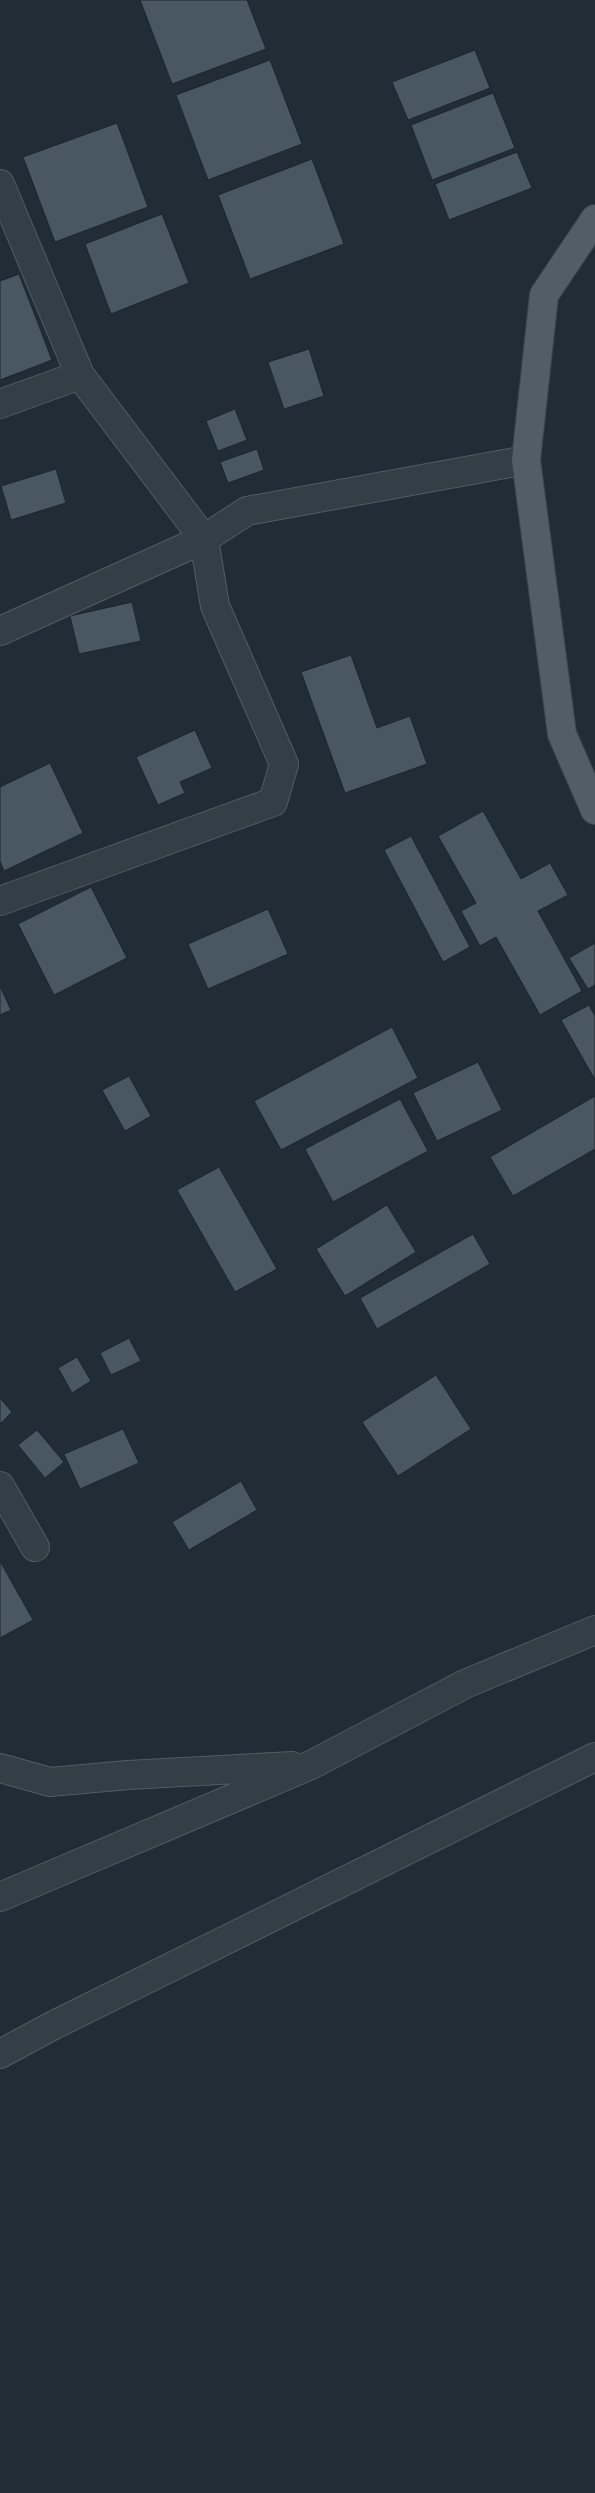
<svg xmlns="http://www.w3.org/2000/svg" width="595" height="2493" font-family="Commissioner,sans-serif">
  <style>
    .building { fill: #495763; stroke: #1c252e }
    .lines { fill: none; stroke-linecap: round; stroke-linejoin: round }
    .minor-casing { stroke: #525c65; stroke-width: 30 }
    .major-casing { stroke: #3e4751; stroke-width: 30 }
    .minor { stroke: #343e47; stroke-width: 28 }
    .major { stroke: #525d67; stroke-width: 28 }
  </style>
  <rect width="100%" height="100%" fill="#212c37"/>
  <!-- building -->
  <path class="building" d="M 140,0 L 247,0 L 266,49 L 172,84 Z
    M 475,50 L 490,88 L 408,120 L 392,82 Z
    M 270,60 L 302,144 L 208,180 L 176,95 Z
    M 493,93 L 515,148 L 432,180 L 411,125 Z
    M 117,123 L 148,207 L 55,242 L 23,157 Z
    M 517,152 L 532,188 L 449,220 L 435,184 Z
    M 312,159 L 344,244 L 250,279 L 218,195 Z
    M 162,214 L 189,283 L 111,314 L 85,244 Z
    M 19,274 L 52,360 L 0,380 L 0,281 Z
    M 309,349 L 324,396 L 284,409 L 268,362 Z
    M 235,409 L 247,440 L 218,451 L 206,421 Z
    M 257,449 L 264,470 L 228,483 L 220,462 Z
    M 56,469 L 66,503 L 11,520 L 1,486 Z
    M 132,602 L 141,641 L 79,654 L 70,616 Z
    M 351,655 L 377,728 L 410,716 L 427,764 L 345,793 L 301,672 Z
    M 195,730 L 212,768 L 180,782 L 185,793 L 158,805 L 136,757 Z
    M 50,763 L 83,833 L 4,871 L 0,861 L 0,787 Z
    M 483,811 L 521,879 L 550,863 L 568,895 L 538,911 L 582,991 L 540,1015 L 496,937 L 480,946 L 461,911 L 476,903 L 438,836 Z
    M 411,836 L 470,947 L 443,962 L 384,850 Z
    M 91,887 L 127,958 L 54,995 L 18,924 Z
    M 268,909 L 288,954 L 208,989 L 188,944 Z
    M 595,943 L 595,985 L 588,989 L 569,958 Z
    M 0,986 L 11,1010 L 0,1015 Z
    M 589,1005 L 595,1016 L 595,1080 L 561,1020 Z
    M 392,1027 L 418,1078 L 281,1150 L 254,1101 Z
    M 478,1062 L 502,1110 L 437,1141 L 413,1093 Z
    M 129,1076 L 151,1116 L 125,1131 L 102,1090 Z
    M 595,1096 L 595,1149 L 513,1196 L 490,1157 Z
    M 400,1099 L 428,1151 L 333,1202 L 305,1149 Z
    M 219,1167 L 277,1269 L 235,1292 L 177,1190 Z
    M 387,1205 L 416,1252 L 345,1296 L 316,1249 Z
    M 473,1234 L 490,1264 L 377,1329 L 360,1298 Z
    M 129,1338 L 141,1361 L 111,1375 L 100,1353 Z
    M 77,1357 L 91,1381 L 72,1393 L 58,1368 Z
    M 436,1375 L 471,1429 L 398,1476 L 362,1422 Z
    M 0,1398 L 12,1412 L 0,1424 Z
    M 123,1429 L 139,1463 L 80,1489 L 64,1454 Z
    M 37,1430 L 64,1462 L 45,1478 L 18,1445 Z
    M 241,1481 L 257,1510 L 189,1550 L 172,1522 Z
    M 0,1561 L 33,1620 L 0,1638 Z"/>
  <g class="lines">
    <defs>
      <path id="minor" d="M 0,184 L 80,375 L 204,539 L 0,631
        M 0,404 L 80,375
        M 0,901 L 273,802 L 284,764 L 215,606 L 204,539 L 247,511 L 526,460
        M 0,1486 L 35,1547
        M 0,1768 L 50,1782 L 128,1775 L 292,1766
        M 0,1897 L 311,1765 L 465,1684 L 595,1630
        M 0,2054 L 52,2026 L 595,1757"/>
      <path id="major" d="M 595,219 L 544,295 L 526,460 L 562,734 L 595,810"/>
    </defs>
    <!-- minor casing -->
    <use href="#minor" class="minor-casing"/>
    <!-- major casing -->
    <use href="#major" class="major-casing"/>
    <!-- minor -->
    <use href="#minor" class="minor"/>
    <!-- major -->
    <use href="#major" class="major"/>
  </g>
</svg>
